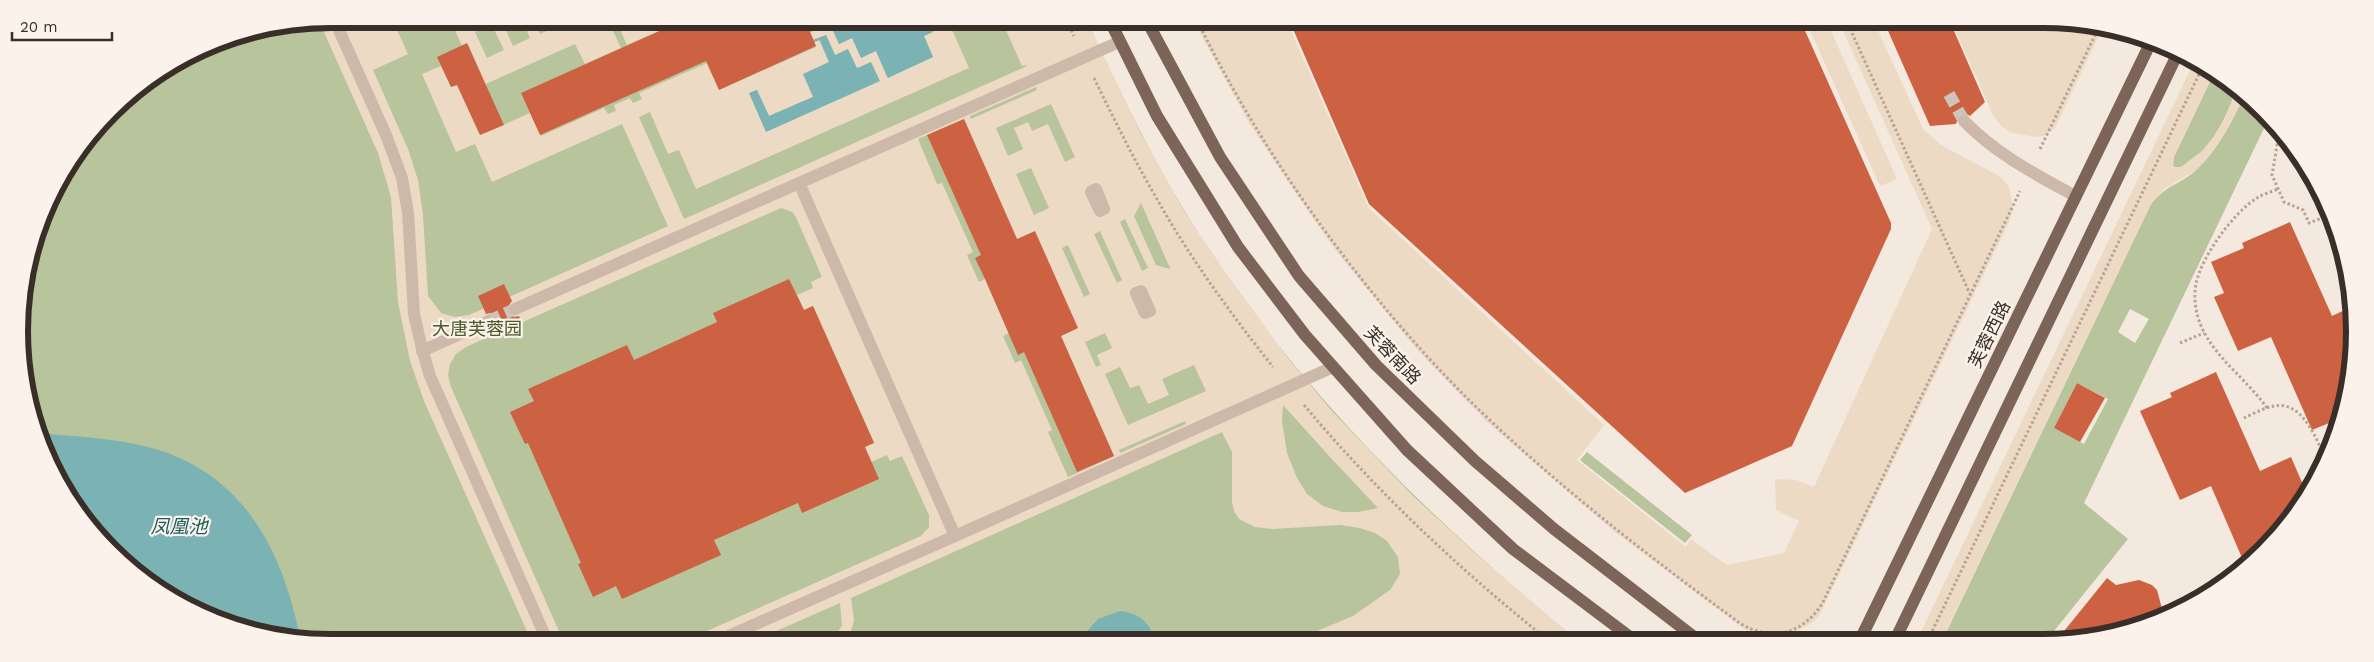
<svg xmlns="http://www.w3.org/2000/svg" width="2374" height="662" font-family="'Work Sans','Noto Sans SC',sans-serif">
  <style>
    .green { fill: #b8c49c; fill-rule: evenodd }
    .plaza { fill: #eddac4; fill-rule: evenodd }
    .water { fill: #7bb2b3 }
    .building { fill: #cd6243 }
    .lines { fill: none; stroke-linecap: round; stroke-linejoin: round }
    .minor-tunnel { stroke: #cfc4ba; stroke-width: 12; stroke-dasharray: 12 6; stroke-linecap: butt }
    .path { stroke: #b9a293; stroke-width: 3; stroke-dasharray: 2.5 2.5; stroke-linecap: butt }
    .minor { stroke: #cdb9a9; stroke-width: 12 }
    .major { stroke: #7d6459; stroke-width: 12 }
    .labels { text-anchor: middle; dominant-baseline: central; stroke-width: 4.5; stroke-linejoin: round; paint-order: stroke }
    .park-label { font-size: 18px; fill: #4a5a2b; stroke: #fbf3eb }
    .street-label { font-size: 18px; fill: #3a2e29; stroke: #fbf3eb }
    .water-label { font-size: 19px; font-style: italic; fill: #1c5b5e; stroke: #fbf3eb }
    .rim { fill: none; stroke: #3a2e29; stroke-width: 6 }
  </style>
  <rect width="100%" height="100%" fill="#f4e9de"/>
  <!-- green -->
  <path class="green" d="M 331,19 L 1087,21 C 1117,85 1147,149 1184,210 C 1286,379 1426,516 1577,640 L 270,637 L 175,601 L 83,521 L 29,412 L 19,310 L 51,193 L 125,96 L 212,42 Z
    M 2215,71 L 2236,91 C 2225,119 2208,160 2175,169 L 2172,163 L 2174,157 Z
    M 2243,98 L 2267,122 L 2084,503 L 2128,539 L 2046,641 L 1949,640 L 1945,635 L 2151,204 C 2167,184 2182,184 2197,169 C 2218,149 2231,124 2243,98 ZM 2130,309 L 2149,319 L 2135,343 L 2118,332 ZM 2077,383 L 2108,399 L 2084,444 L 2054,428 Z
    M 1587,452 L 1692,535 L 1685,543 L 1580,460 Z"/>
  <!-- plaza -->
  <path class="plaza" d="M 331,19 L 350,19 L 352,21 L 357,19 L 392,19 L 408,54 L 373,70 L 408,149 L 418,180 L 423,215 L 428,296 L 441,313 L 455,317 L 469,315 L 668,226 L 622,124 L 492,182 L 475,144 L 456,152 L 422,74 L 441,66 L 451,87 L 457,85 L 480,135 L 530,113 L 541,136 L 604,108 L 608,114 L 616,111 L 614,105 L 630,98 L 633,103 L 642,99 L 639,93 L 707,63 L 719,90 L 816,47 L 814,42 L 819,40 L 829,62 L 813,97 L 769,116 L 757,90 L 749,93 L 766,131 L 857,69 L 835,55 L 826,35 L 813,40 L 810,32 L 830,24 L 839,44 L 852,38 L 876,51 L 887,77 L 933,57 L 924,36 L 932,32 L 928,21 L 948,21 L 969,68 L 696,189 L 679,150 L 668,154 L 650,112 L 639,117 L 684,219 L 1027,66 L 1026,65 L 1022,66 L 1002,21 L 1087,21 L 1141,134 L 1184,211 L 1224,270 L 1287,357 L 1331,410 L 1412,495 L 1475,553 L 1577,640 L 1443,639 L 1438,636 L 1435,639 L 1385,639 L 1381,637 L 1374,639 L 1305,639 L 1317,631 L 1353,616 L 1390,590 L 1400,574 L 1398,557 L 1387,541 L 1375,533 L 1360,528 L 1340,525 L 1272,529 L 1255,527 L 1239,519 L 1234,511 L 1232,502 L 1232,452 L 1222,432 L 851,598 L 854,620 L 849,638 L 833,638 L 842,626 L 840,603 L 760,638 L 691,638 L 921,536 L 929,527 L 929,515 L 902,456 L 890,461 L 887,455 L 871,462 L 865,447 L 874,442 L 813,306 L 804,310 L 797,295 L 813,288 L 811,282 L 822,277 L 796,217 L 792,212 L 781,208 L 466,347 L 456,354 L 450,364 L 448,375 L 451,387 L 562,638 L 530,638 L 424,401 L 410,361 L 398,302 L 391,197 L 378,153 L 319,21 ZM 1036,87 L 1037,90 L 971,119 L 970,116 ZM 1051,104 L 1075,157 L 1065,162 L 1048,124 L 1032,131 L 1028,122 L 1014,128 L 1023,149 L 1008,156 L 996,128 ZM 964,119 L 1017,239 L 1078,328 L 1061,336 L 1114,456 L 1068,477 L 1048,432 L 1052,430 L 1021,360 L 1015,363 L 1003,336 L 1009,333 L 985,279 L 979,282 L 967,255 L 973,252 L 942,183 L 937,184 L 918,139 ZM 1031,168 L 1049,208 L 1034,215 L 1016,174 ZM 1141,203 L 1170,268 L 1170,269 L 1156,265 L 1134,216 ZM 1125,219 L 1148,268 L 1142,271 L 1120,222 ZM 1100,231 L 1122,280 L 1117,283 L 1094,234 ZM 1068,245 L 1090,294 L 1084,297 L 1062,248 ZM 1105,333 L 1112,348 L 1097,355 L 1101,365 L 1096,367 L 1085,342 ZM 1194,365 L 1206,391 L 1128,425 L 1105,374 L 1120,367 L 1130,388 L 1139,385 L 1148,404 L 1169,395 L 1162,379 ZM 1283,405 L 1330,457 L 1378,508 L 1359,512 L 1342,512 L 1323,506 L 1307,494 L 1297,478 L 1287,453 L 1282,421 ZM 1185,421 L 1186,424 L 1120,453 L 1119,450 Z
    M 450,19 L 469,19 L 472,23 L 481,19 L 504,19 L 502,21 L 513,46 L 530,38 L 522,19 L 533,19 L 540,34 L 557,26 L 554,19 L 565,20 L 566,22 L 572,20 L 608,20 L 621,48 L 585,64 L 575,44 L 479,87 L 481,74 L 468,44 L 462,46 ZM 492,25 L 504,50 L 487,58 L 475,32 Z
    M 616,20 L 684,20 L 627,45 Z
    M 1194,22 L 1287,22 L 1369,208 L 1604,425 L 1577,460 L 1686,547 L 1691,539 L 1727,565 L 1784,553 L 1799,521 L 1776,510 L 1775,479 L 1796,480 L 1814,487 L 1932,229 L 1840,24 L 1875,24 L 1923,129 L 1941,145 L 2001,177 L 2009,187 L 2013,209 L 2009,222 L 1819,616 L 1809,625 L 1787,636 L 1762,637 L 1750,633 L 1615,532 L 1486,421 L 1419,352 L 1336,251 L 1297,195 L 1249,123 Z
    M 1807,24 L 1828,24 L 1897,179 L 1880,186 Z
    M 1960,24 L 2104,25 L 2055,128 L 2044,136 L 2035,137 L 2012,133 L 2001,126 L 1993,115 L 1954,27 Z
    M 2194,62 L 2215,71 L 2174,157 L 2173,167 L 2181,167 L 2202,151 L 2212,139 L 2225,118 L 2236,91 L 2243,98 L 2241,103 L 2225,133 L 2206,160 L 2196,170 L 2164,189 L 2151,204 L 1942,640 L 1917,640 Z"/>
  <!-- water -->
  <path class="water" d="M 805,20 L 928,21 L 933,32 L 924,36 L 933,57 L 888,78 L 876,51 L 861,58 L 852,38 L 839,44 L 830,24 L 810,32 Z
    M 826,35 L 835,55 L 848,49 L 857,68 L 871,62 L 880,81 L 766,132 L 749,93 L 757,90 L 769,116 L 813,97 L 803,74 L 829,62 L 820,40 L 814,42 L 813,40 Z
    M 40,433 C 77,437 116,438 152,448 C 244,474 282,550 300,637 L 270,637 L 175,601 L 83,521 Z
    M 1120,611 C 1138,613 1149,621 1155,639 L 1080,639 L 1098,619 Z"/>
  <!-- building -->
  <path class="building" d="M 684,20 L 805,20 L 816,46 L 719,90 L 706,61 L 540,135 L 521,93 Z
    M 1290,22 L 1802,24 L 1891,223 L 1891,229 L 1792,446 L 1685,493 L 1369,204 Z
    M 1885,24 L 1951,24 L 1985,102 L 1970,116 L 1965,113 L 1959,115 L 1956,124 L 1930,126 Z
    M 467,43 L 504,125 L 480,135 L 457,85 L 451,87 L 437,57 Z
    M 964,119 L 1017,239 L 1035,231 L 1078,328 L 1061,336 L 1114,456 L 1077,472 L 1024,352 L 1018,355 L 985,279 L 975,258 L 981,255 L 927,135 Z
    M 2290,222 L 2332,316 L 2349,308 L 2349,392 L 2339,419 L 2312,430 L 2271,337 L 2238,351 L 2214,297 L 2224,293 L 2211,262 L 2244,248 L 2242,243 Z
    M 789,279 L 804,310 L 813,306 L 874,443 L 865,447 L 879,479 L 802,513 L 798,503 L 714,540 L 721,555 L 622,599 L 616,586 L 593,597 L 578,564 L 581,563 L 528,443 L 525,444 L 510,412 L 534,401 L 528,389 L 627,345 L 634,360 L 717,322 L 713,313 Z
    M 504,284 L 512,301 L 507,308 L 508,313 L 514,317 L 519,316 L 522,324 L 496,336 L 492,328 L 497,322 L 496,317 L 490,313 L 486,314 L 478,296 Z
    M 2216,372 L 2260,471 L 2291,457 L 2307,494 L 2246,567 L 2211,486 L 2180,500 L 2140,411 L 2172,397 L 2170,393 Z
    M 2077,383 L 2105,398 L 2080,442 L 2054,428 Z
    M 2107,578 L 2116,585 L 2139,580 L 2152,585 L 2157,590 L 2164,616 L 2083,641 L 2056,641 Z"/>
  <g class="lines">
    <!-- minor-tunnel -->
    <path class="minor-tunnel" d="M 1949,94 L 1964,121
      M 489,321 L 515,309"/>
    <!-- path -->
    <path class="path" d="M 1067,21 L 1074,36
      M 1198,22 C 1261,152 1360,290 1462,393 C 1547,478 1644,553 1741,624 C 1773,642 1802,634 1822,604 L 2020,191
      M 1848,24 L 1970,294
      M 1094,78 C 1114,119 1134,160 1157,199 C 1190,258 1231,314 1273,367
      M 2279,134 L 2272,175 L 2284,202 L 2303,210 L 2309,223 L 2327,216
      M 2040,149 L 2100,25
      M 2180,343 L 2204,333
      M 1304,405 C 1376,491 1460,570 1548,640
      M 2267,408 C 2248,381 2219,361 2204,332 C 2196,317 2193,300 2196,284 C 2201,257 2234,212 2257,198 C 2263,194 2271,192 2278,189
      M 2244,418 C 2255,413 2272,403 2285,406 C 2306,411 2317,440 2325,458
      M 1928,640 L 2203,66"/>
    <!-- minor -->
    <path class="minor" d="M 334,19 L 386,135 L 402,178 L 408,213 L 414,314 L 422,349 L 430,376 L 546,638
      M 1964,121 C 1996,154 2035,174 2075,196
      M 799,183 L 1119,42
      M 1096,189 L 1104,209 L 1100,211 L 1091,192 Z
      M 1141,291 L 1150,311 L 1145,313 L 1136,293 Z
      M 515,309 L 799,183 L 955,536 L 724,638
      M 422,351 L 489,321
      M 955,536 L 1333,367"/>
    <!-- major -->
    <path class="major" d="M 1110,21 L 1157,116 L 1238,247 L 1305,335 L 1407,450 L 1513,549 L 1634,640
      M 1147,21 L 1220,157 L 1299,276 L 1376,365 L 1475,461 L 1554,529 L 1698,640
      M 1860,640 L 2150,44
      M 1895,640 L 2177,55"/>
  </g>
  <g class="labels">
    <!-- park labels -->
    <g class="park-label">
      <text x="477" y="328">大唐芙蓉园</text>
    </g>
    <!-- street labels -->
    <g class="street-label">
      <text transform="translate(1989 334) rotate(-64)">芙蓉西路</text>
      <text transform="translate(1393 355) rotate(46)">芙蓉南路</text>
    </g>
    <!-- water labels -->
    <g class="water-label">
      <text x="179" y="526">凤凰池</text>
    </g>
  </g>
  <!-- crop -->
  <path d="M0 0H2374V662H0ZM331 28H2043A303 303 0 0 1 2346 331V331A303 303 0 0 1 2043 634H331A303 303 0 0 1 28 331V331A303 303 0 0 1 331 28Z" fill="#fbf3eb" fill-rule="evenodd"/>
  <path class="rim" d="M331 28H2043A303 303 0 0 1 2346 331V331A303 303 0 0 1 2043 634H331A303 303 0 0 1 28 331V331A303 303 0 0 1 331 28Z"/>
  <!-- scale -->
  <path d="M12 32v8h100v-8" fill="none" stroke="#3a2e29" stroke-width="2.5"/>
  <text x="20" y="32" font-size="15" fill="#3a2e29" stroke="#fbf3eb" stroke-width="4" paint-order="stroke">20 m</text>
</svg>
